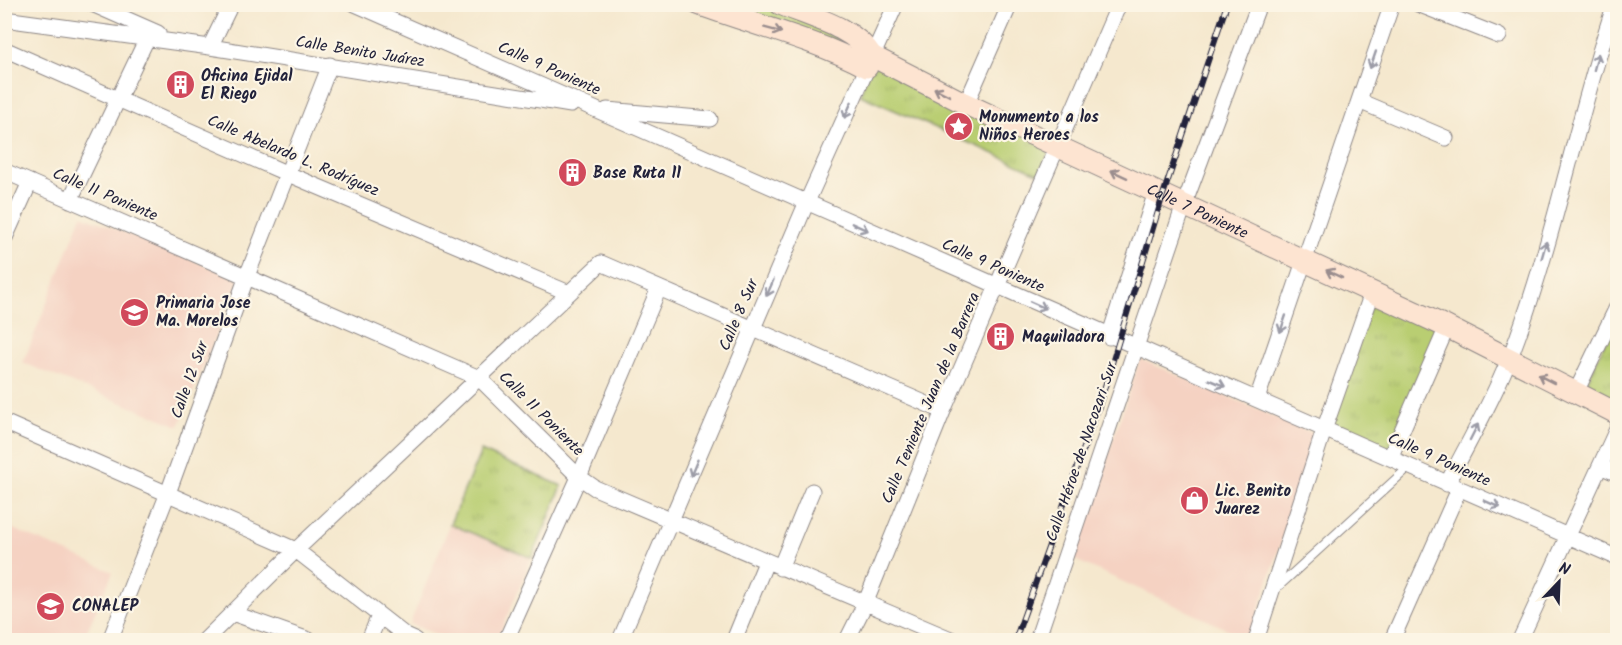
<svg xmlns="http://www.w3.org/2000/svg" width="1622" height="645" font-family="Kalam,sans-serif">
  <style>
    .built { fill: #f5d2c2 }
    .park { fill: url(#park-tufts); stroke: #6e7856; stroke-width: 1.5 }
    .lines { fill: none; stroke-linecap: round; stroke-linejoin: round }
    .lane-casing { stroke: #8c8584; stroke-width: 10 }
    .street-casing { stroke: #8c8584; stroke-width: 17 }
    .secondary-casing { stroke: #8c8584; stroke-width: 23 }
    .lane { stroke: #fff; stroke-width: 8 }
    .street { stroke: #fff; stroke-width: 15 }
    .secondary { stroke: #fde4d1; stroke-width: 21 }
    .rail-casing { stroke: #22223b; stroke-width: 6 }
    .rail { stroke: #fcf5e5; stroke-width: 4; stroke-dasharray: 11; stroke-linecap: butt }
    .oneway { stroke: #9a8d8e }
    .oneway2 { stroke: #9c9ca7 }
    .labels { text-anchor: middle; dominant-baseline: central; stroke-width: 4.5; stroke-linejoin: round; paint-order: stroke }
    .street-label { font-size: 16px; fill: #22223b; stroke: #fcf5e5 }
    .poi-label { font-size: 16px; font-weight: bold; fill: #22223b; stroke: #fcf5e5; text-anchor: start }
  </style>
  <defs>
    <pattern id="park-tufts" width="24" height="20" patternUnits="userSpaceOnUse" patternTransform="scale(1.5)"><rect width="24" height="20" fill="#b9ce72"/><path d="M3 7l-1-3M5 7V3M7 7l1-3M15 17l-1-3M17 17v-4M19 17l1-3" fill="none" stroke="#9fb164"/></pattern>
  </defs>
  <rect width="100%" height="100%" fill="#fcf5e5"/>
  <filter id="ink" filterUnits="userSpaceOnUse"><feTurbulence type="fractalNoise" baseFrequency=".0167" numOctaves="2"/><feDisplacementMap in="SourceGraphic" scale="12" xChannelSelector="R" yChannelSelector="G"/><feConvolveMatrix kernelMatrix="1 2 1 2 8 2 1 2 1" color-interpolation-filters="sRGB"/></filter>
  <filter id="wash" filterUnits="userSpaceOnUse"><feTurbulence type="fractalNoise" baseFrequency=".008" numOctaves="4" result="noise"/><feDisplacementMap in="SourceGraphic" scale="24" xChannelSelector="R" yChannelSelector="G"/><feGaussianBlur stdDeviation="1.35" result="paint"/><feColorMatrix in="noise" values="0 0 0 0 0 0 0 0 0 0 0 0 0 0 0 0 0 1.4 0 .05"/><feComposite in="paint" operator="in"/></filter>
  <g filter="url(#wash)">
    <rect width="100%" height="100%" fill="#f5e8ce"/>
    <!-- built -->
    <path class="built" d="M 82,215 L 239,279 L 179,426 L 23,363 Z
      M 1140,359 L 1312,433 L 1315,442 L 1249,639 L 1073,559 Z
      M 450,524 L 532,558 L 497,640 L 450,640 L 410,624 Z
      M 4,525 L 113,572 L 83,640 L 5,640 Z"/>
    <!-- park -->
    <path class="park" d="M 699,5 L 778,5 L 869,57 Z
      M 872,61 L 1052,145 L 1040,174 L 860,95 Z
      M 1373,298 L 1442,328 L 1389,452 L 1329,428 Z
      M 1617,315 L 1617,392 L 1612,404 L 1583,391 Z
      M 481,451 L 562,486 L 532,558 L 450,524 Z"/>
  </g>
  <g filter="url(#ink)">
    <g class="lines">
      <defs>
        <path id="lane" d="M 1275,587 L 1280,585 L 1409,467"/>
        <path id="street" d="M 92,4 L 158,33
          M 355,4 L 1618,558
          M 1418,4 L 1499,36
          M 4,19 L 210,47 L 571,105
          M 736,19 L 748,8 L 749,4
          M 210,47 L 231,4
          M 4,49 L 288,174 L 569,293
          M 1359,101 L 1446,138
          M 966,104 L 1010,4
          M 607,110 L 710,119
          M 4,171 L 479,378 L 579,477 L 595,488 L 953,640
          M 70,200 L 150,32
          M 4,240 L 30,182
          M 1109,337 L 1156,192
          M 1575,394 L 1618,305
          M 1257,399 L 1392,4
          M 4,422 L 296,550 L 406,636 L 415,640
          M 1390,458 L 1447,327
          M 1600,466 L 1618,474
          M 1447,484 C 1472,436 1500,387 1518,336 C 1557,228 1578,113 1615,4
          M 780,568 L 812,491
          M 232,613 L 309,640
          M 110,640 L 168,493 L 247,276 L 330,65
          M 205,640 L 296,550 L 601,263 L 943,411
          M 369,640 L 379,616
          M 506,640 L 579,477 L 659,288
          M 620,640 L 806,204 L 896,4
          M 734,640 L 766,562
          M 847,640 L 865,604 L 943,411 L 1119,4
          M 1037,640 L 1184,205 L 1259,4
          M 1256,640 L 1324,430 L 1372,293
          M 1392,640 L 1459,489
          M 1520,640 L 1618,427"/>
        <g id="secondary">
          <path d="M 698,4 C 754,25 814,39 867,67"/>
          <path id="s1" d="M 780,4 C 811,17 854,27 872,56 L 966,104 L 1447,327 L 1618,414"/>
        </g>
      </defs>
      <!-- lane casing -->
      <use href="#lane" class="lane-casing"/>
      <!-- street casing -->
      <use href="#street" class="street-casing"/>
      <!-- secondary casing -->
      <use href="#secondary" class="secondary-casing"/>
      <!-- lane -->
      <use href="#lane" class="lane"/>
      <!-- street -->
      <use href="#street" class="street"/>
      <!-- secondary -->
      <use href="#secondary" class="secondary"/>
      <defs>
        <path id="rail" d="M 1015,640 L 1099,406 L 1163,195 L 1227,4"/>
      </defs>
      <!-- rail casing -->
      <use href="#rail" class="rail-casing"/>
      <!-- rail -->
      <use href="#rail" class="rail"/>
    </g>
    <!-- one-way arrows -->
    <defs><path id="oneway-shaft" d="M-6 0H5M1.5-3L5.5 0L1.5 3" fill="none" stroke-width="1.6" stroke-linecap="round" stroke-linejoin="round" transform="scale(1.5)"/></defs>
    <g class="oneway">
      <use href="#oneway-shaft" transform="translate(773 30) rotate(15)"/>
      <use href="#oneway-shaft" transform="translate(942 92) rotate(-153)"/>
      <use href="#oneway-shaft" transform="translate(1119 174) rotate(-155)"/>
      <use href="#oneway-shaft" transform="translate(1334 274) rotate(-154)"/>
      <use href="#oneway-shaft" transform="translate(1546 379) rotate(-153)"/>
    </g>
    <g class="oneway2">
      <use href="#oneway-shaft" transform="translate(1373 60) rotate(109)"/>
      <use href="#oneway-shaft" transform="translate(1596 62) rotate(-75)"/>
      <use href="#oneway-shaft" transform="translate(848 110) rotate(114)"/>
      <use href="#oneway-shaft" transform="translate(860 227) rotate(24)"/>
      <use href="#oneway-shaft" transform="translate(1544 250) rotate(-74)"/>
      <use href="#oneway-shaft" transform="translate(770 288) rotate(113)"/>
      <use href="#oneway-shaft" transform="translate(1038 305) rotate(24)"/>
      <use href="#oneway-shaft" transform="translate(1283 324) rotate(109)"/>
      <use href="#oneway-shaft" transform="translate(1217 383) rotate(23)"/>
      <use href="#oneway-shaft" transform="translate(1474 432) rotate(-63)"/>
      <use href="#oneway-shaft" transform="translate(694 468) rotate(113)"/>
      <use href="#oneway-shaft" transform="translate(1492 504) rotate(24)"/>
    </g>
  </g>
  <!-- icons -->
  <defs>
    <symbol id="building-disc" viewBox="-11 -11 22 22"><circle r="9.5" fill="#d1495b" stroke="#fcf5e5"/><path d="M-4-6H4V6H1V3H-1V6H-4ZM-2.5-4.3h1.7v1.8h-1.7ZM.8-4.3h1.7v1.8H.8ZM-2.5-1h1.7V.8h-1.7ZM.8-1h1.7V.8H.8Z" fill="#fff"/></symbol>
    <symbol id="sight-disc" viewBox="-11 -11 22 22"><circle r="9.5" fill="#d1495b" stroke="#fcf5e5"/><path d="M0-6L1.8-2.2L6-1.7L2.9 1.2L3.7 5.4L0 3.3L-3.7 5.4L-2.9 1.2L-6-1.7L-1.8-2.2Z" fill="#fff"/></symbol>
    <symbol id="school-disc" viewBox="-11 -11 22 22"><circle r="9.5" fill="#d1495b" stroke="#fcf5e5"/><path d="M0-5L7-2L0 1L-7-2ZM-4 1L0 2.5L4 1V4Q0 6-4 4Z" fill="#fff"/></symbol>
    <symbol id="shop-disc" viewBox="-11 -11 22 22"><circle r="9.5" fill="#d1495b" stroke="#fcf5e5"/><path d="M-5-2.5h2.3a2.7 3.5 0 0 1 5.4 0H5L5.5 6h-11ZM-1.5-2.5h3a1.5 2.3 0 0 0-3 0Z" fill="#fff"/></symbol>
  </defs>
  <g fill-rule="evenodd">
    <use href="#building-disc" x="164" y="68" width="33" height="33"/>
    <use href="#sight-disc" x="942" y="110" width="33" height="33"/>
    <use href="#building-disc" x="556" y="156" width="33" height="33"/>
    <use href="#school-disc" x="118" y="296" width="33" height="33"/>
    <use href="#building-disc" x="984" y="320" width="33" height="33"/>
    <use href="#shop-disc" x="1178" y="484" width="33" height="33"/>
    <use href="#school-disc" x="34" y="590" width="33" height="33"/>
  </g>
  <g class="labels">
    <!-- street labels -->
    <g class="street-label">
      <text transform="translate(360 52) rotate(9)">Calle Benito Juárez</text>
      <text transform="translate(549 69) rotate(24)">Calle 9 Poniente</text>
      <text transform="translate(293 156) rotate(23)">Calle Abelardo L. Rodríguez</text>
      <text transform="translate(105 195) rotate(23)">Calle 11 Poniente</text>
      <text stroke="none"><textPath href="#s1" startOffset="468">Calle 7 Poniente</textPath></text>
      <text transform="translate(993 266) rotate(24)">Calle 9 Poniente</text>
      <text transform="translate(739 315) rotate(-67)">Calle 8 Sur</text>
      <text transform="translate(190 380) rotate(-70)">Calle 12 Sur</text>
      <text transform="translate(931 398) rotate(-67)">Calle Teniente Juan de la Barrera</text>
      <text transform="translate(541 414) rotate(45)">Calle 11 Poniente</text>
      <text transform="translate(1082 452) rotate(-71)">Calle Héroe de Nacozari Sur</text>
      <text transform="translate(1439 460) rotate(24)">Calle 9 Poniente</text>
    </g>
    <!-- poi labels -->
    <g class="poi-label">
      <text x="201" y="76">Oficina Ejidal<tspan x="201" dy="18">El Riego</tspan></text>
      <text x="979" y="117">Monumento a los<tspan x="979" dy="18">Niños Heroes</tspan></text>
      <text x="593" y="173">Base Ruta 11</text>
      <text x="156" y="303">Primaria Jose<tspan x="156" dy="18">Ma. Morelos</tspan></text>
      <text x="1022" y="337">Maquiladora</text>
      <text x="1215" y="491">Lic. Benito<tspan x="1215" dy="18">Juarez</tspan></text>
      <text x="72" y="606">CONALEP</text>
    </g>
  </g>
  <!-- margin -->
  <rect width="1622" height="645" fill="none" stroke="#fcf5e5" stroke-width="24"/>
  <!-- north arrow -->
  <g transform="translate(1559 582) rotate(23)" stroke="#fcf5e5" stroke-width="4.5" paint-order="stroke">
  <path d="M0-4.5L10 22L0 15L-10 22Z" fill="#22223b"/>
  <text y="-9" font-size="16" font-weight="bold" text-anchor="middle" fill="#22223b">N</text>
  </g>
</svg>
